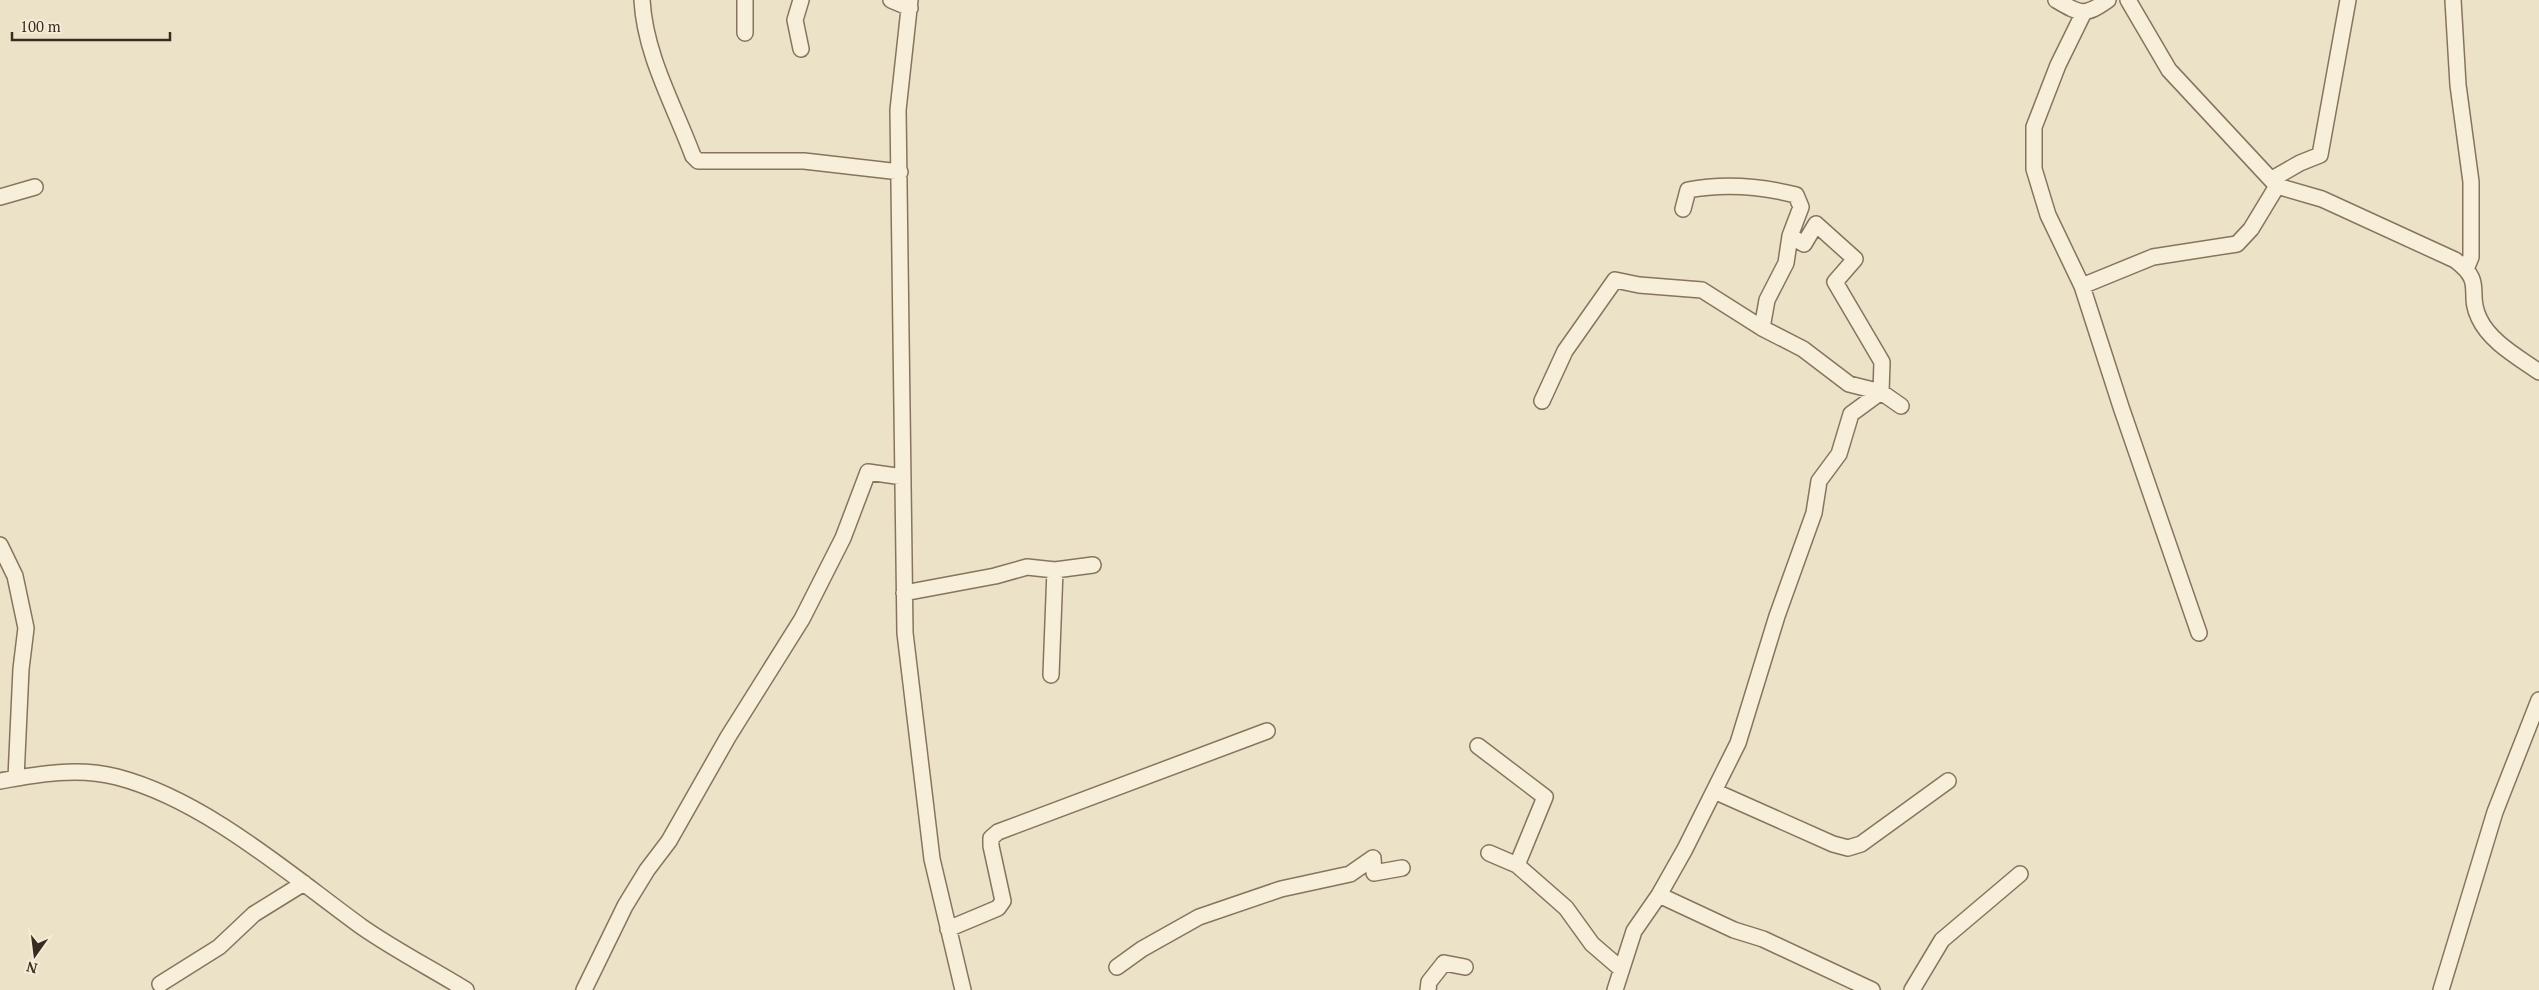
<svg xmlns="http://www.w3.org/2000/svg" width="2539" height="990" font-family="'PT Serif',serif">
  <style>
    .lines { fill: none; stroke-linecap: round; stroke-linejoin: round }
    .minor-casing { stroke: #87745d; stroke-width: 18 }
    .minor { stroke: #f7efda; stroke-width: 15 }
  </style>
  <rect width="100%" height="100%" fill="#ece2c7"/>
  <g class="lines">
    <defs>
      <path id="minor" d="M 642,0 C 645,55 674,105 693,156 L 698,161 L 804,161 L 900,172
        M 745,0 L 745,33
        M 891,0 L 910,8
        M 910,0 L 898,110 L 905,633 L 932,859 L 963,990
        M 2056,0 C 2080,14 2084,17 2108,0
        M 2128,0 L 2169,70 L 2277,186 L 2322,199 L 2455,260 C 2486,283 2466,292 2479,318 C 2490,342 2518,357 2539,372
        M 2453,0 L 2458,85 L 2471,182 L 2471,257 L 2466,269
        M 2084,12 L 2058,65 L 2034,127 L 2034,169 L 2048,215 L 2082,286 L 2121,407 L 2199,633
        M 801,49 L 795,20 L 801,0
        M 2272,179 L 2300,163 L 2320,155 L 2348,0
        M 0,197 L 35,187
        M 1683,209 L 1688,190 C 1725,183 1760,186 1796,195 L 1801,207 L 1790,236 L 1804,244 L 1816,224 L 1855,259 L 1835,282 L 1882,362 L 1881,392 L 1849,384 L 1803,349 L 1762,328 L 1767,300 L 1786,263 L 1790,236
        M 2082,286 L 2153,257 L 2237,244 L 2251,229 L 2277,186
        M 1542,401 L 1565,351 L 1615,280 L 1639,285 L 1702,290 L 1762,328
        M 0,545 L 15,576 L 26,628 L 21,669 L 16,778
        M 904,593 L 995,576 L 1027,567 L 1055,570 L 1093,565
        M 1051,675 L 1055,570
        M 1478,746 L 1545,797 L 1517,865
        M 0,781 C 39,774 78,767 117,777 C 205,800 289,874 362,927 C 395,950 432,969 466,990
        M 1714,791 L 1833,844 L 1848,848 L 1861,844 L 1948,781
        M 1489,853 L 1517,865 L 1566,908 L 1592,944 L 1621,969
        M 1659,895 L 1734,930 L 1763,939 L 1872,990
        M 948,929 L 998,908 L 1003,901 L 991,846 L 991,838 L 998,832 L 1267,731
        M 1117,967 L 1142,949 L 1199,917 L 1281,889 L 1350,874 L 1373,858 L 1374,873 L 1402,868
        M 160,984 L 219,947 L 254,914 L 304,883
        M 584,990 L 625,906 L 647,870 L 669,841 L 728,737 L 802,619 L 843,538 L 868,472 L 903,477
        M 1428,990 L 1429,982 L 1444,963 L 1465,967
        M 1615,990 L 1634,931 L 1659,895 L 1685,849 L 1738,743 L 1777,616 L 1814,513 L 1819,481 L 1839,454 L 1851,414 L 1881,392 L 1901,406
        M 1912,990 L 1942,940 L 2020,874
        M 2441,990 L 2495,812 L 2539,700"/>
    </defs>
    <!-- minor casing -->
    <use href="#minor" class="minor-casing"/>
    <!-- minor -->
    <use href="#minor" class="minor"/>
  </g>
  <!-- north arrow -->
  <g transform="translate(35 955) rotate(194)" stroke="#f4ecd7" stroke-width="4" paint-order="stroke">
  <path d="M0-4L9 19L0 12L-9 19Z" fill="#382c20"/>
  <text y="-8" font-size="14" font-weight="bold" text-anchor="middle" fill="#382c20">N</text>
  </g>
  <!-- scale -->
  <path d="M12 32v8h158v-8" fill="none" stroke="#382c20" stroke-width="2.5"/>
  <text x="20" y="32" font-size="15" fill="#382c20" stroke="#f4ecd7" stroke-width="4" paint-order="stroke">100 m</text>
</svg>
